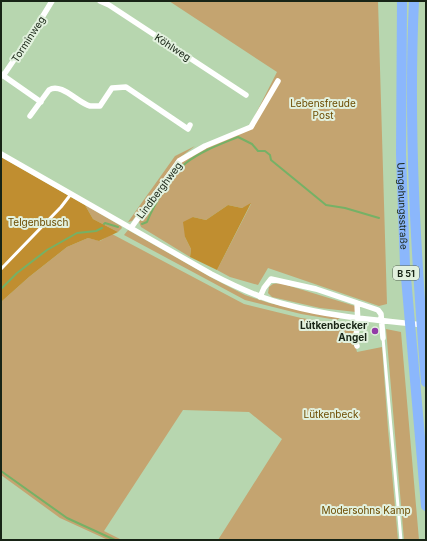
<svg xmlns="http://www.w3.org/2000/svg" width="427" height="541" font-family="Inter,sans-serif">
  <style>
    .green { fill: #c4a470 }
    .forest { fill: #c08e30 }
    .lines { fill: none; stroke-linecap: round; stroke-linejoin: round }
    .stream { stroke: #75b166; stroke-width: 2 }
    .lane { stroke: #fff; stroke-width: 3 }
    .street { stroke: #fff; stroke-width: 5.5 }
    .highway { stroke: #8bb7fc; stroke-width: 10 }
    .poi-dot { fill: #923ba7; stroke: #e2f1de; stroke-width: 1.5 }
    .labels { text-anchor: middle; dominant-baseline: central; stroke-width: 4; stroke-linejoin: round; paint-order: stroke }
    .shield { fill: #e2f1de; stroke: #556252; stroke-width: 1 }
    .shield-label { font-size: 9px; font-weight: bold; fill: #182416 }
    .street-label { font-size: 10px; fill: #182416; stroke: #e2f1de }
    .park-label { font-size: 10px; fill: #6c4b00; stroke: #e2f1de }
    .poi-label { font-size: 10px; font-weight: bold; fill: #182416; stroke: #e2f1de; text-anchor: end }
  </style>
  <rect width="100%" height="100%" fill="#b7d6af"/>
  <!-- green -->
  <path class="green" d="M 169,1 L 378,1 L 387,304 L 379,306 L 268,268 L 258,285 L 230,277 L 217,270 L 251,204 L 242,208 L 228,205 L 206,220 L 193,217 L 185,237 L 191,249 L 190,257 L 141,227 L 139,222 L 172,173 L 181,163 L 195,153 L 248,129 L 277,72 Z
    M 195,146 L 178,159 L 132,221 L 128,222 L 175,156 Z
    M 85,205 L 121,226 L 122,228 L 118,232 L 93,219 Z
    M 128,230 L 214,279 L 245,295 L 269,303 L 340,318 L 337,320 L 301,314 L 245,300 L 124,235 Z
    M 112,234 L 244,304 L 301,318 L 340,324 L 355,324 L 353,338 L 357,352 L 382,347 L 388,429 L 398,540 L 218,540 L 282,439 L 249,412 L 183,410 L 104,531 L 122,540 L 108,540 L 60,518 L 1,475 L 1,302 L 29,277 L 67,247 L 88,238 L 100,241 Z
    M 280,283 L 355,306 L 356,312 L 320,308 L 272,297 L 268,293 L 269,287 L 273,284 Z
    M 386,329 L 401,332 L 419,540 L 404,540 Z"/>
  <!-- forest -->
  <path class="forest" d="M 1,157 L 85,205 L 93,219 L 118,232 L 99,241 L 88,238 L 67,247 L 29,277 L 1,302 Z
    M 251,203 L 217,270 L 190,257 L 191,249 L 185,237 L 183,222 L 193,217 L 206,220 L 228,205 L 242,208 Z"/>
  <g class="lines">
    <!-- stream -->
    <path class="stream" d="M 104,224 L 105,223 L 118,227
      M 142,224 L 147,222 C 153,206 173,173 186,163 C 201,151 221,144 238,137 L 252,144 L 258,151 L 265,151 L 270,155 L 271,160 L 326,205 L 345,208 L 379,218
      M 1,289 L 17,273 L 47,250 L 77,233 L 96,231 L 102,228
      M 1,471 L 67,518 L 115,540"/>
    <!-- lane -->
    <path class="lane" d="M 1,269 L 61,207 L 71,194
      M 383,338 L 401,540"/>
    <!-- street -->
    <path class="street" d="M 100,1 L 109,5 L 246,95
      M 1,74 L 41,102
      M 3,76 L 35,29 L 52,1
      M 30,116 L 49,90 C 61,82 78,103 90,106 C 93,106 97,106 100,106 L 112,88 L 126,87 L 188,129 L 190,125
      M 1,154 L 211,274 C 236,287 261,299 288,305 C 332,317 378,320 424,325
      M 131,228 L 179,161 L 205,146 L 251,127 L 278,81
      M 260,297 L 264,288 L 271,279 L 316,289 L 378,310 L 381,314 L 383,338
      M 357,346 L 355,339 L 358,325 L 357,303"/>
    <!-- highway -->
    <g class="highway">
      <path id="s1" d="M 402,1 L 401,154 L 405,266 L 426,506"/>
      <path d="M 414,1 C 408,128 416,255 426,382"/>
    </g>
  </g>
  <!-- markers -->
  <circle class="poi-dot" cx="375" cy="331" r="4"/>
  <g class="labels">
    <!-- shield labels -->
    <rect class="shield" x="393" y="266" width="26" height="14" rx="3"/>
    <g class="shield-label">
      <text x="406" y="273">B 51</text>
    </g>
    <!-- street labels -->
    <g class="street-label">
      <text transform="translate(28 39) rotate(-57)">Torminweg</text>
      <text transform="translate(173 47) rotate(33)">Köhlweg</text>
      <text transform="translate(159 190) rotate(-53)">Lindberghweg</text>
      <text stroke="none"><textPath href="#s1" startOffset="205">Umgehungsstraße</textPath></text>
    </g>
    <!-- park labels -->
    <g class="park-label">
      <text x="323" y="103">Lebensfreude<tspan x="323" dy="12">Post</tspan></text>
      <text x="38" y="222">Telgenbusch</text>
      <text x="331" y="414">Lütkenbeck</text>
      <text x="366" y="510">Modersohns Kamp</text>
    </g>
    <!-- poi labels -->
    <g class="poi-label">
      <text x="367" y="325">Lütkenbecker<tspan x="367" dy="12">Angel</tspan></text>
    </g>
  </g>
  <!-- border -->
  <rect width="427" height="541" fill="none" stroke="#182416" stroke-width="4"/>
</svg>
